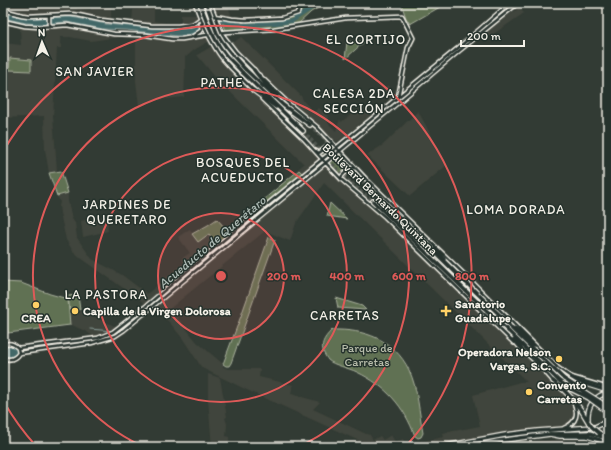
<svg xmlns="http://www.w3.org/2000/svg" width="611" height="450" font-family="Itim,sans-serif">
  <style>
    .built { fill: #41453c; fill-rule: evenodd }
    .green { fill: #617153; stroke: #aab19e }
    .water { fill: #436867; stroke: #8a9f9b }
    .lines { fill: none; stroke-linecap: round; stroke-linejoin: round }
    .stream { stroke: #8a9f9b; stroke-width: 1 }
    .river { stroke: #436867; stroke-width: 4 }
    .trunk-tunnel { stroke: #4f564f; stroke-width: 3.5; stroke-dasharray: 3.5 2; stroke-linecap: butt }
    .secondary-casing { stroke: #f4f1e8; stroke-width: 5.5 }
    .primary-casing { stroke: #f4f1e8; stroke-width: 6 }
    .trunk-casing { stroke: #f4f1e8; stroke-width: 6 }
    .secondary { stroke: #26332d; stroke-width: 2.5 }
    .primary { stroke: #26332d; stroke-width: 3.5 }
    .trunk { stroke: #26332d; stroke-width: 3.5 }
    .trunk-bridge-casing { stroke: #f4f1e8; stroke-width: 6; stroke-linecap: butt }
    .trunk-bridge { stroke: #26332d; stroke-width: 3.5 }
    .ring { fill: none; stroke: #de5a58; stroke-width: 2 }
    .poi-dot { fill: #ffd166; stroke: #26332d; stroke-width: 1.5 }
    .labels { text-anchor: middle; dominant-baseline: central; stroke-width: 3; stroke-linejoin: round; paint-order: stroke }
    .street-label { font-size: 12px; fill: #f4f1e8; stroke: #26332d }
    .poi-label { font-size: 12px; font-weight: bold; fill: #f4f1e8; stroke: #26332d; text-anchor: start }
    .park-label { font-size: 12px; fill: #b9beac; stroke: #26332d }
    .neighbourhood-label { font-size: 13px; letter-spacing: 1px; fill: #f4f1e8; stroke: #26332d }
    .water-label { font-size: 13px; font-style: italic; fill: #adbab4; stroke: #26332d }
    .centre { fill: #de5a58; stroke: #26332d; stroke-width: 2 }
    .ring-label { font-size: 12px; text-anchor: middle; font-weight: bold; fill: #de5a58; stroke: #26332d; stroke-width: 3; stroke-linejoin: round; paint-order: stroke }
  </style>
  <rect width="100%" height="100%" fill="#323b34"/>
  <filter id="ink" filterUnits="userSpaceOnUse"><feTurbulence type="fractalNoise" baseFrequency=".025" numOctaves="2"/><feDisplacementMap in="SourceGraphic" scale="8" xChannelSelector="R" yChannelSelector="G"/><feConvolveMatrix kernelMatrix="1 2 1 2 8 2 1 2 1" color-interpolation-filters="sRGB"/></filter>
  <g filter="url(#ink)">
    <!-- built -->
    <path class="built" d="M 3,3 L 29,3 L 35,5 L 36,3 L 76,3 L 77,9 L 91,10 L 91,3 L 111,3 L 111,20 L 93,17 L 76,12 L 23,13 L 3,8 Z
      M 211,3 L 227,3 L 232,17 L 215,12 Z
      M 519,8 L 524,13 L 489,37 L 485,32 Z
      M 154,9 L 154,21 L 171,24 L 181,24 L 181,15 L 196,15 L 197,18 L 193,22 L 181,24 L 162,25 L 132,22 L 133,10 Z
      M 67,27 L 113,37 L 119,37 L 91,41 L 70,37 L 60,37 L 61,48 L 57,48 L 53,116 L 57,171 L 49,173 L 45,149 L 44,116 L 3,118 L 3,43 L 21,45 L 20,28 L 49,28 L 51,30 L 53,28 Z
      M 208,35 L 211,40 L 194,50 L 186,57 L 185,56 L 185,72 L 184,97 L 158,100 L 139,106 L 136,81 L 136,37 L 145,37 L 172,41 L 182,41 L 182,39 Z
      M 241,37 L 301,96 L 304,102 L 314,112 L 319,108 L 329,117 L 328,123 L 336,131 L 340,119 L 341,122 L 363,106 L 370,116 L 342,138 L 337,142 L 331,138 L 320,126 L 300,111 L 253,66 L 233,43 Z
      M 214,45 L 224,60 L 303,138 L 322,159 L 303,174 L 298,169 L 304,164 L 216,78 L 197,55 Z
      M 388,85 L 396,94 L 389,101 L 380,91 Z
      M 418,111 L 447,165 L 410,196 L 367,155 L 383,145 Z
      M 325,163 L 524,352 L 571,399 L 576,408 L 575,419 L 566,427 L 537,431 L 440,447 L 373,447 L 247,390 L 202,368 L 183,339 L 170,323 L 152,307 ZM 324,183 L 527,382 L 520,382 L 473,395 L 480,426 L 443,433 L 444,437 L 406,445 L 403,439 L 395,442 L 391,435 L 383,440 L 380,436 L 373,440 L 370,435 L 366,434 L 313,409 L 320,402 L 291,394 L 293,385 L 259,377 L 260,369 L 228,369 L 223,367 L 223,364 L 197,342 L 177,317 L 175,318 L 168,310 L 265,231 L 290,241 L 296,223 Z
      M 68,193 L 68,201 L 72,219 L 75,223 L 77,238 L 92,259 L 122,275 L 147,294 L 184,263 L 181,259 L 190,253 L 178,237 L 190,229 L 194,237 L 209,234 L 218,244 L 147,305 L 81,258 L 73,251 L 66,240 L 60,213 L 59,206 L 60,202 L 57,196 Z
      M 107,215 L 108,231 L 83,237 L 81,221 Z
      M 83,311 L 92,316 L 117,327 L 94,337 L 87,332 L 72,325 L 70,325 L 69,312 Z
      M 208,374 L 220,378 L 227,417 L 225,418 L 227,424 L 226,436 L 229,437 L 229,447 L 212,447 L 208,399 Z
      M 564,439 L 568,447 L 492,447 L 500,445 Z"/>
    <!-- green -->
    <path class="green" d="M 302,3 L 329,3 L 326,4 L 325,4 L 311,12 L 298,24 L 282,28 L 251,29 L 248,26 L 247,21 L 280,19 L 297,15 Z
      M 401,3 L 447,3 L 410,24 L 406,18 Z
      M 222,22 L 237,25 L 244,22 L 245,29 L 226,30 Z
      M 365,41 L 345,59 L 347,42 Z
      M 10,58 L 31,60 L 31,71 L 9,70 Z
      M 441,62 L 442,63 L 410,90 L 340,150 L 350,165 L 339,175 L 326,160 L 143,314 C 134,321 125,329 115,334 C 87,348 53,346 22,351 C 14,353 13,361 3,355 L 6,346 L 9,345 L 20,348 L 94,339 L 118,330 L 324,158 L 320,154 L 333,144 L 337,148 Z
      M 299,170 L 303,174 L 218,244 L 209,234 L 198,242 L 192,234 L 208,225 L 217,219 L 227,230 Z
      M 61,171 L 68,193 L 57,196 L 49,173 Z
      M 330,203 L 347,219 L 327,216 Z
      M 269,237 L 275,240 L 231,363 L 229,366 L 226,366 L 223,364 L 241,316 Z
      M 3,282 L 21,283 L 50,294 L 68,299 L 70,325 L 8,333 L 3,315 Z
      M 78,295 L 80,310 L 70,311 L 68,296 Z
      M 336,298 L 362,306 L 366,310 L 338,308 Z
      M 332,330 C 364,329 394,339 409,370 C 418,389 419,413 423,433 L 421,437 L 418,438 L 415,436 C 404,406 386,386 357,372 C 349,368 333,365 328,360 C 327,359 327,358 326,357 C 319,346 323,339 332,330 Z"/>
    <!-- water -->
    <path class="water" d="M 3,12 L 30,18 L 70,17 L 77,18 L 106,24 L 165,29 L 189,28 L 199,24 L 202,30 L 188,35 L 177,36 L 127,30 L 103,29 L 67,22 L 39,24 L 26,23 L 3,18 Z
      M 9,345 L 17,349 L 17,352 C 13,357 9,358 3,356 L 3,348 Z"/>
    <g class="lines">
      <!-- stream -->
      <path class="stream" d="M 90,329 L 112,331
        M 115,332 L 118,332 L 411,88"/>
      <!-- river -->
      <path class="river" d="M 200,27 L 218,20 L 242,25 L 277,23 L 292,21 L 319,3"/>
      <!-- trunk-tunnel -->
      <path class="trunk-tunnel" d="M 310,125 L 324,139 L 351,170 L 380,198
        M 303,131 L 344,177 L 373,201"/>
      <defs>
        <path id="secondary" d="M 195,3 C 202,23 210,42 223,59 C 232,70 245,81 254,91
          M 210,3 L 222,34 L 236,52 L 254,70
          M 534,3 L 536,3
          M 197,7 L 202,12 L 205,11 L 209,9 L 209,8
          M 3,10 L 22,15 L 29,16 L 70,14 L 78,15 L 101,20 L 152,26 L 178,26 L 193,24 L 200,19 L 214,16 L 232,19 L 246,20 L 282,18 L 298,13 L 300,3
          M 49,16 L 49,24 L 51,26
          M 3,21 L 25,26 L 40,27 L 67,25 L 114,34 L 146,35 L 172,39 L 182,39 L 225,32 L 274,29 L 346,18 L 402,16 L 413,38 L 408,48 L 398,97
          M 192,37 L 202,30 L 201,24
          M 217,48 L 216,42 L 218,39 L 221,38 L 226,41
          M 259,75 L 289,104 L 317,127 L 365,178 L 471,281 L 558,368 L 571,377 L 608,388
          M 262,99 L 303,138 L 322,159 L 342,180 L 385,217 L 514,343
          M 316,151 L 319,153 L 331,144 L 331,141
          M 341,179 L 342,176 C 345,173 349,167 355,168
          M 3,345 C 9,342 13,343 18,348 L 19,353 C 15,359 10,361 3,358
          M 18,348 L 91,339 L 98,338 L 113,332 L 145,307 L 231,234 L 457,49 L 510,3
          M 524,351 L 539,365 L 554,382
          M 19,353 L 91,343 L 115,336 L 124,330 L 400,101 L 459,51 L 518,3
          M 564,428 C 577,423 579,413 573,401"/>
        <path id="primary" d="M 440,447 L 505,435 L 537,431 L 593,427
          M 470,447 L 498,441 L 550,434 L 589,433 L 603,437"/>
        <path id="trunk" d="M 245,69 L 283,105 L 310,125
          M 254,70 C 260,79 269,87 277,96
          M 242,72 L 303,131
          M 253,90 L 276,107
          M 380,198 L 456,273 L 506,321 L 512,329 L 564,379
          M 373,201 L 471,296 L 497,320 L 559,381
          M 436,248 L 444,259
          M 515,329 L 531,343 L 534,345
          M 514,340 L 524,352
          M 571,377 L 579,382 L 608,391
          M 553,381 C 569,393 580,406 589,423
          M 588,419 C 587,406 595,395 608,393
          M 595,427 L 608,421
          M 599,433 L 608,439
          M 550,434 L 560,436 L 587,436 L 600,440 L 608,445"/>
      </defs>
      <!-- secondary casing -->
      <use href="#secondary" class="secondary-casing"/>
      <!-- primary casing -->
      <use href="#primary" class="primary-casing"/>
      <!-- trunk casing -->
      <use href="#trunk" class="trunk-casing"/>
      <!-- secondary -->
      <use href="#secondary" class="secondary"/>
      <!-- primary -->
      <use href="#primary" class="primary"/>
      <!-- trunk -->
      <use href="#trunk" class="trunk"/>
      <defs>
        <path id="trunk-bridge" d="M 200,3 C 206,21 213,39 225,54 C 230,60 237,66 242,72
          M 206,3 C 210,13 213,24 217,33 C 224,47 235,58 245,69
          M 564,379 L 608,407
          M 559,381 L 569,388 L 589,398 L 608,412
          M 589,423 L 592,427 L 599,433"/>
      </defs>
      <!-- trunk-bridge casing -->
      <use href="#trunk-bridge" class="trunk-bridge-casing"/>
      <!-- trunk-bridge -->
      <use href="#trunk-bridge" class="trunk-bridge"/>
    </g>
  </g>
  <!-- distance rings -->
  <circle cx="221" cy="276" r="63" fill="#de5a58" fill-opacity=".12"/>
  <g class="ring">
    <circle cx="221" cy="276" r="63"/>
    <circle cx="221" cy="276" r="126"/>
    <path d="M142 446A188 188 0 1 1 300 446"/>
    <path d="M36 446A251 251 0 0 1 4 402M4 150A251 251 0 1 1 406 446"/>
  </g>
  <!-- markers -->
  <g class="poi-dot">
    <circle cx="36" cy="305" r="4"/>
    <circle cx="75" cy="311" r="4"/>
    <path d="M444 305h4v4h4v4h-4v4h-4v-4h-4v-4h4z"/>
    <circle cx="559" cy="359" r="4"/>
    <circle cx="529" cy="392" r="4"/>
  </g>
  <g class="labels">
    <!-- street labels -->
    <g class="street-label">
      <text transform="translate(380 199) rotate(44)">Boulevard Bernardo Quintana</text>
    </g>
    <!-- poi labels -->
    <g class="poi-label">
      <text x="455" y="304">Sanatorio<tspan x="455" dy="14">Guadalupe</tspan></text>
      <text x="83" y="311">Capilla de la Virgen Dolorosa</text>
      <text x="36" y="318" text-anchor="middle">CREA</text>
      <text x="551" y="352" text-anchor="end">Operadora Nelson<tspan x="551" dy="14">Vargas, S.C.</tspan></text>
      <text x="537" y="385">Convento<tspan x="537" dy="14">Carretas</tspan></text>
    </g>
    <!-- park labels -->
    <g class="park-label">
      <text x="367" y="348">Parque de<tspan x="367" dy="14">Carretas</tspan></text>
    </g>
    <!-- neighbourhood labels -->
    <g class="neighbourhood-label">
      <text x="366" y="39">EL CORTIJO</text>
      <text x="95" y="71">SAN JAVIER</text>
      <text x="222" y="82">PATHE</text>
      <text x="354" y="93">CALESA 2DA<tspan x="354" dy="15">SECCIÓN</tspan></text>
      <text x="243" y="162">BOSQUES DEL<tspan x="243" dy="15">ACUEDUCTO</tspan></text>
      <text x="127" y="204">JARDINES DE<tspan x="127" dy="15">QUERETARO</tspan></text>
      <text x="516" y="209">LOMA DORADA</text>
      <text x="106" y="294">LA PASTORA</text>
      <text x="345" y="315">CARRETAS</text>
    </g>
    <!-- water labels -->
    <g class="water-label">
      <text transform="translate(212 242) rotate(-40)">Acueducto de Querétaro</text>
    </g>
  </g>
  <circle cx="221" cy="276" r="6" class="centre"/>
  <g class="ring-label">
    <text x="284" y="280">200 m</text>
    <text x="347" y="280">400 m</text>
    <text x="409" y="280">600 m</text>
    <text x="472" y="280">800 m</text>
  </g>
  <!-- margin -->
  <rect width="611" height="450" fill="none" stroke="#26332d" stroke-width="16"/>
  <rect x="8" y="8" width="595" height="434" fill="none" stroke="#f4f1e8" stroke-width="1.5" filter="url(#ink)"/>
  <!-- north arrow -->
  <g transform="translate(42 42) rotate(358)" stroke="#26332d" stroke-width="3" paint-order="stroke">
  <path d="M0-3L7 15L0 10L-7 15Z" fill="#f4f1e8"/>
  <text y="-6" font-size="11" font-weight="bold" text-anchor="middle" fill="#f4f1e8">N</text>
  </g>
  <!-- scale -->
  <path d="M461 40v6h63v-6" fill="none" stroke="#f4f1e8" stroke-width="2"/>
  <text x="467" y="40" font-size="12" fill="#f4f1e8" stroke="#26332d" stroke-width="3" paint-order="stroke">200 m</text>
</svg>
